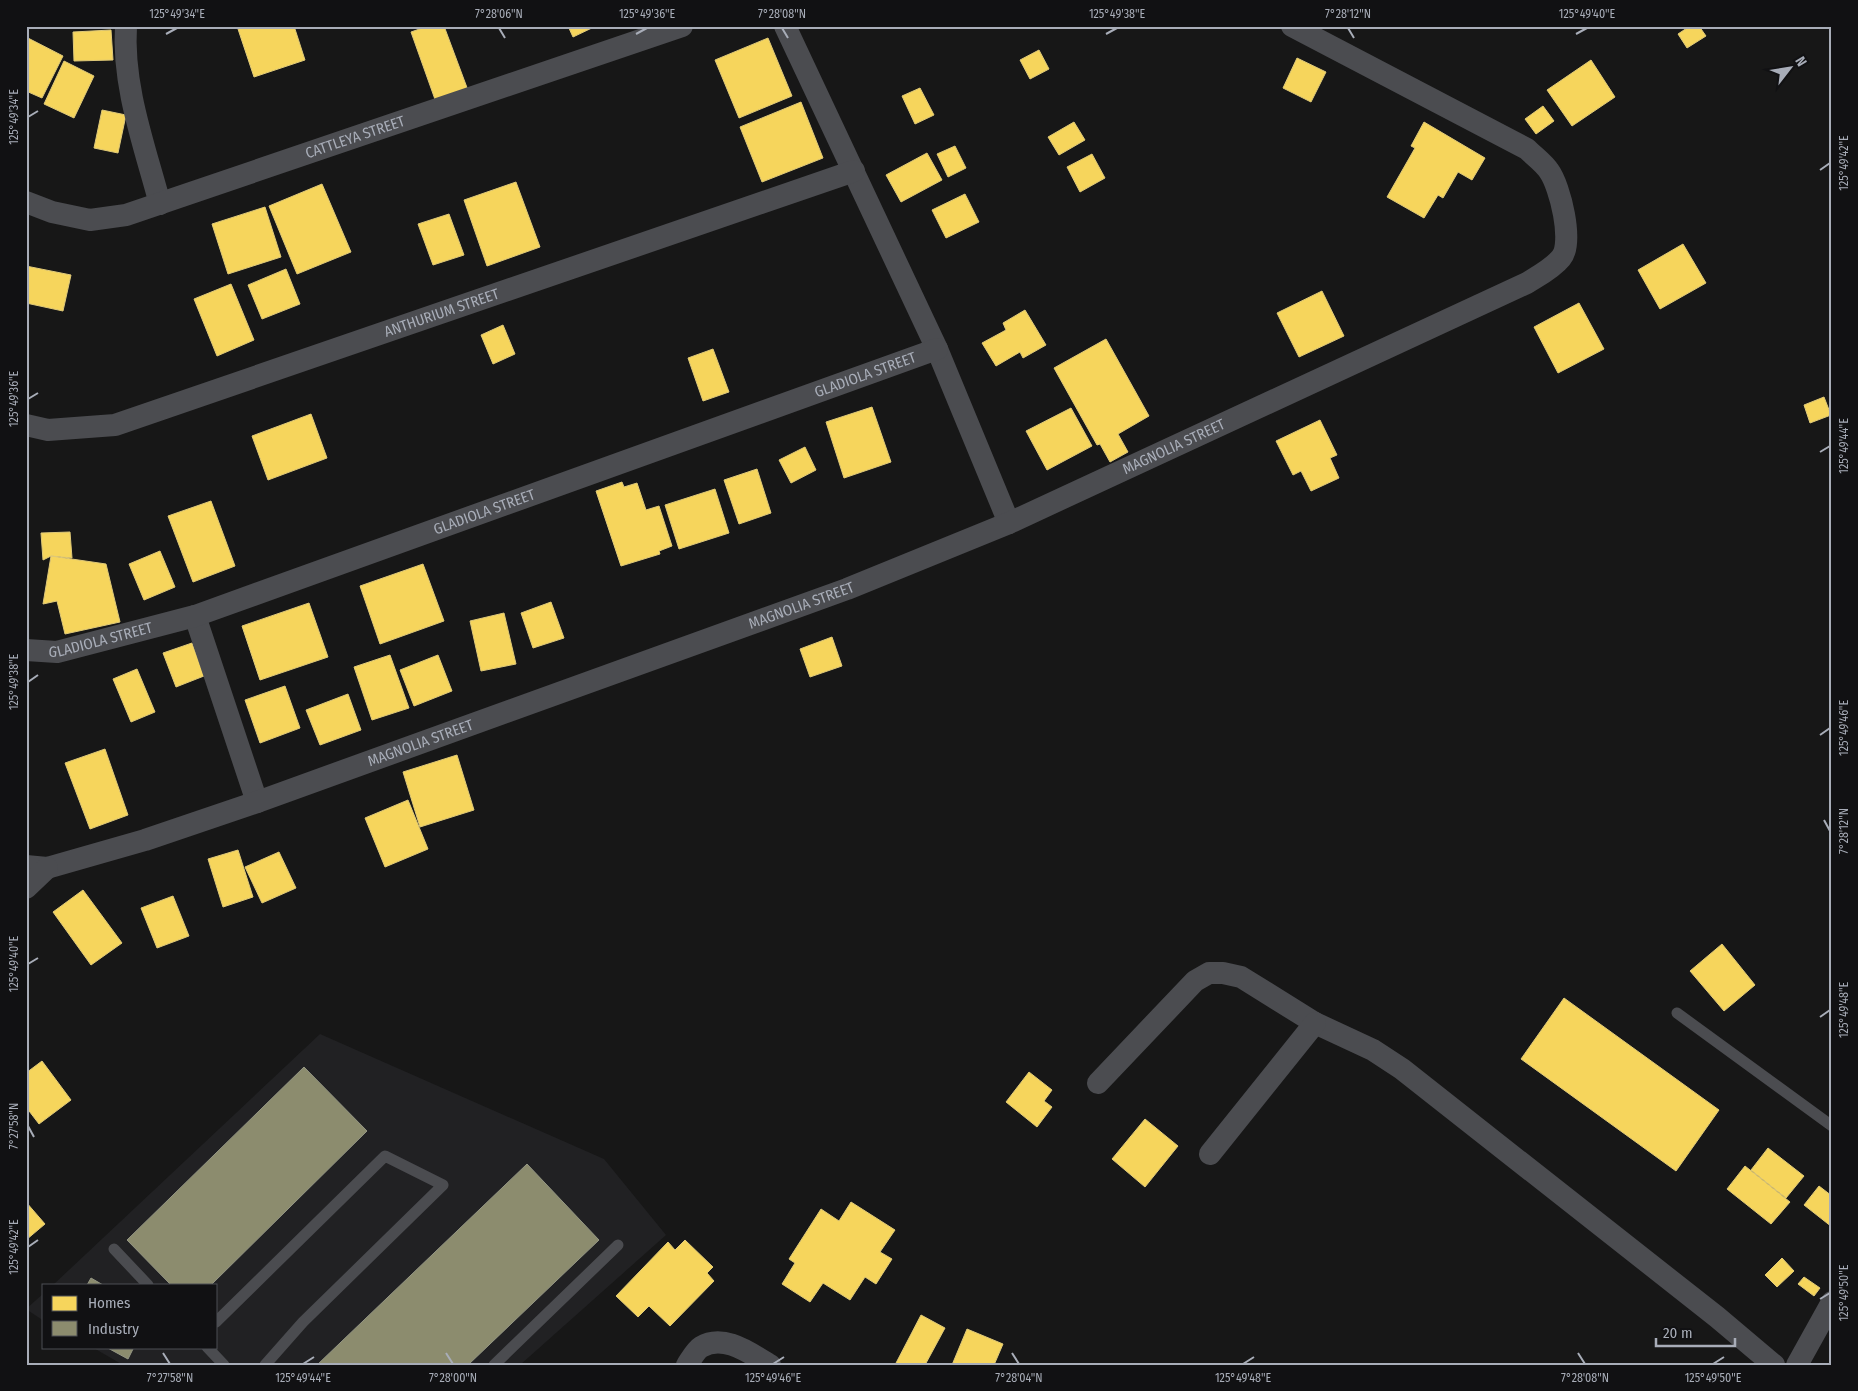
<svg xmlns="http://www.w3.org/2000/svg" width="1858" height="1391" font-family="'Fira Sans Condensed',sans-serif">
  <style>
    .built { fill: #212123 }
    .homes { fill: #f6d55c; stroke: #dfc978 }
    .industry { fill: #8c8c6e; stroke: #949684 }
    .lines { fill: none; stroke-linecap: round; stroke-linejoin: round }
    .service { stroke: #4b4c50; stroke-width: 11 }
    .minor { stroke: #4b4c50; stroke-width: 22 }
    .ticks { fill: none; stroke: #a8adb8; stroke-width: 2 }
    .labels { text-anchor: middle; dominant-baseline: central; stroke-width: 5; stroke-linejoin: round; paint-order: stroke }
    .street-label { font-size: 15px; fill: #a8adb8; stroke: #111113 }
    .neatline { fill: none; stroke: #a8adb8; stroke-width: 2 }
    .ticks-label { font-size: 12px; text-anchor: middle; fill: #a8adb8 }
  </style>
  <rect width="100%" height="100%" fill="#171717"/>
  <!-- built -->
  <path class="built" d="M 320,1034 L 604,1159 L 666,1235 L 520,1365 L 123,1365 L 92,1347 L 216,1347 L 216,1285 L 53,1285 Z
    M 44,1293 L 44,1321 L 26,1309 Z"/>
  <!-- homes -->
  <path class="homes" d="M 237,26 L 294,26 L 305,60 L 254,77 Z
    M 428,26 L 444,26 L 469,93 L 437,105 L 411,32 Z
    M 568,26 L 596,26 L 573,37 Z
    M 1690,26 L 1699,26 L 1706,36 L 1687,48 L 1678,34 Z
    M 111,30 L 113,60 L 74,61 L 73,32 Z
    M 26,37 L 63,56 L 42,98 L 26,91 Z
    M 768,38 L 792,96 L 739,118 L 715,60 Z
    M 1039,50 L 1049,69 L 1030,79 L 1020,60 Z
    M 1297,58 L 1326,72 L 1311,102 L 1283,88 Z
    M 1591,60 L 1615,97 L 1572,126 L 1547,90 Z
    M 64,61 L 94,76 L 74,118 L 44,104 Z
    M 920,88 L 934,115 L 915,124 L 902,96 Z
    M 801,102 L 823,158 L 762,182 L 740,127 Z
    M 1543,106 L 1554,121 L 1536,134 L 1525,119 Z
    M 102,110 L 126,115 L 118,153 L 94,148 Z
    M 1074,122 L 1085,140 L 1059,155 L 1048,137 Z
    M 1424,122 L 1485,158 L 1472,180 L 1458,172 L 1443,198 L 1438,195 L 1424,218 L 1387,197 L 1415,148 L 1411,146 Z
    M 955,146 L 966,168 L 948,177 L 937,154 Z
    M 927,153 L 942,180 L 901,202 L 886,175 Z
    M 1092,154 L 1105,178 L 1080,192 L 1067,167 Z
    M 516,182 L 540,247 L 487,266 L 464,200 Z
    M 322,184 L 351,252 L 297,274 L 269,206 Z
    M 965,194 L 979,222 L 946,238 L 932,210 Z
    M 265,207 L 281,257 L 228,274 L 212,224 Z
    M 449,214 L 464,255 L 433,265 L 418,224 Z
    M 1683,244 L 1706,283 L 1660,309 L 1638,270 Z
    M 26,266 L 71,275 L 63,311 L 26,303 Z
    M 286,269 L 300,304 L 262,319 L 248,285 Z
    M 231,284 L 254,340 L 217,356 L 194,299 Z
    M 1322,291 L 1344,336 L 1299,357 L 1277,313 Z
    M 1579,303 L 1604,349 L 1558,373 L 1534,327 Z
    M 1025,310 L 1046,345 L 1023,358 L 1020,352 L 996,366 L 982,343 L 1006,330 L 1003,323 Z
    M 503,325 L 515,354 L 493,364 L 481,335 Z
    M 1106,339 L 1149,416 L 1118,434 L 1128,452 L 1110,462 L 1100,444 L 1097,445 L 1054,368 Z
    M 713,349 L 729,392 L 703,401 L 688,358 Z
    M 1824,397 L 1831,415 L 1810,423 L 1804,405 Z
    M 872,407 L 891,462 L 844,478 L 826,422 Z
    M 1071,408 L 1092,446 L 1047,470 L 1026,431 Z
    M 311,414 L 327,458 L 268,480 L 252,436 Z
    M 1320,420 L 1337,455 L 1330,458 L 1339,478 L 1311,491 L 1301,471 L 1293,475 L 1276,441 Z
    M 805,447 L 816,470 L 791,483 L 779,460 Z
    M 757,469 L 771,513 L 739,524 L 724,480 Z
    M 622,482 L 624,487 L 637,483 L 646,510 L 659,506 L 672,546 L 659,551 L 660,554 L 621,566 L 596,491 Z
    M 715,489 L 729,533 L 679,549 L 665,505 Z
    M 211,501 L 235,566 L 193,582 L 168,516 Z
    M 70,532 L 72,558 L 51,556 L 43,560 L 41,533 Z
    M 160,551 L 175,587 L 144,600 L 129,564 Z
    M 51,556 L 106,564 L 120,622 L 65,634 L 57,601 L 43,604 Z
    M 423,564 L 444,621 L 380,644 L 360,586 Z
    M 551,602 L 564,638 L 533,648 L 521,613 Z
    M 309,603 L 328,657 L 260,680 L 242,626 Z
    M 504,613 L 516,664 L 481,671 L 470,621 Z
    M 832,637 L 842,666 L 810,677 L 800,649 Z
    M 192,643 L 204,676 L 176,687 L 163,653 Z
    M 390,655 L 409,708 L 372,720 L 354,667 Z
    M 438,655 L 452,691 L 414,706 L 400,670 Z
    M 137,669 L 155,712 L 131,722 L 113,679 Z
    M 285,686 L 300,728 L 260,743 L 245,700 Z
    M 348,694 L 361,730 L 320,745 L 306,710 Z
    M 105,749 L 128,815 L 90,829 L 65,763 Z
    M 457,755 L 474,810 L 420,827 L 403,772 Z
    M 408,800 L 428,849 L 385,867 L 365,818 Z
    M 238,850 L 253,897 L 223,907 L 208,859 Z
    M 279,852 L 296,888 L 262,903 L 245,867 Z
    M 83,890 L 122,943 L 91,965 L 53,912 Z
    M 173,896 L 189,936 L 157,948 L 141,908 Z
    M 1722,944 L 1755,985 L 1724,1011 L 1690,971 Z
    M 1564,998 L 1719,1110 L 1676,1171 L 1521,1059 Z
    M 42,1061 L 71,1100 L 39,1124 L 26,1107 L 26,1073 Z
    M 1029,1072 L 1052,1090 L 1044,1101 L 1052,1107 L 1037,1127 L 1006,1102 Z
    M 1145,1119 L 1178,1146 L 1145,1187 L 1112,1159 Z
    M 1768,1148 L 1804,1176 L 1786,1198 L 1751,1170 Z
    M 1745,1166 L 1790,1202 L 1771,1224 L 1727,1189 Z
    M 1819,1186 L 1832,1196 L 1832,1227 L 1804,1205 Z
    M 26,1202 L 45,1224 L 26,1240 Z
    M 851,1202 L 895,1230 L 880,1252 L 892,1259 L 876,1284 L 865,1277 L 850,1300 L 823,1283 L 810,1302 L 782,1284 L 795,1263 L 789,1259 L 821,1209 L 839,1221 Z
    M 685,1240 L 713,1267 L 707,1273 L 714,1281 L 670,1326 L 649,1306 L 638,1317 L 616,1296 L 668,1242 L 675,1250 Z
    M 1782,1258 L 1794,1271 L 1777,1287 L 1765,1275 Z
    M 1804,1277 L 1820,1288 L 1814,1296 L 1798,1284 Z
    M 921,1315 L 945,1328 L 925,1365 L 895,1365 Z
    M 967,1329 L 1003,1344 L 994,1365 L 952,1365 Z"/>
  <!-- industry -->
  <path class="industry" d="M 304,1067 L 367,1131 L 211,1285 L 171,1285 L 127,1240 Z
    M 527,1164 L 599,1240 L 468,1365 L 317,1365 Z
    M 91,1278 L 103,1285 L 87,1285 Z
    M 106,1347 L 134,1347 L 128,1359 Z"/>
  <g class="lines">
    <!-- service -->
    <path class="service" d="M 1677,1013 L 1832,1126
      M 114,1249 L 148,1285
      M 216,1322 L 385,1156 L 443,1185 L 303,1322 L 265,1365
      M 207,1347 L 224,1365
      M 494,1365 L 618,1245"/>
    <!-- minor -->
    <g class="minor">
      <path d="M 126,26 C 122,86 145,147 160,204"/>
      <path d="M 785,26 L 937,349 L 1009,523"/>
      <path id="s1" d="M 26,202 L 52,212 L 90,220 L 126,215 L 682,26"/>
      <path id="s2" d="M 26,425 L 48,430 L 115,425 L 854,171"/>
      <path d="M 195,616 L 257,802"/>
      <path id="s3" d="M 26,650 L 57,652 L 195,616 L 937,349"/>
      <path id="s4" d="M 26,866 L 47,868 L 145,840 L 257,802 L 847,589 L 1009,523 L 1527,283 C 1538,276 1552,269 1561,258 C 1574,243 1560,186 1549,171 C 1544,163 1534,156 1527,149 L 1292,26"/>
      <path d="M 26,888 L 47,868"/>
      <path d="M 1098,1083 L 1195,981 L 1209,973 L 1223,973 L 1241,977 L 1315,1023 L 1373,1050 L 1402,1069 L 1717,1317 L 1774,1365"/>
      <path d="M 1210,1154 L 1315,1023"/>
      <path d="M 687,1365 C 691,1359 696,1350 701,1347 C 724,1333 751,1354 770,1365"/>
      <path d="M 1797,1365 L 1832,1302"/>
    </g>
  </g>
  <!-- ticks -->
  <path class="ticks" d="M 499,28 L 505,38M 782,28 L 788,38M 1348,28 L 1354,38M 166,34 L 177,28M 636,34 L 647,28M 1106,34 L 1117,28M 1576,34 L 1587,28M 28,117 L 38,111M 1820,170 L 1830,163M 28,399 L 38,393M 1820,452 L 1830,446M 28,682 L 38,675M 1820,735 L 1830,728M 1824,820 L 1830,831M 28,964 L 38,958M 1820,1017 L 1830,1010M 28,1126 L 34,1137M 28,1247 L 38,1240M 1820,1299 L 1830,1293M 163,1353 L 170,1364M 446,1353 L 453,1364M 1012,1353 L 1019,1364M 1578,1353 L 1585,1364M 303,1364 L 314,1357M 773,1364 L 784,1357M 1243,1364 L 1254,1357M 1713,1364 L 1724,1357"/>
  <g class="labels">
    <!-- street labels -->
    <g class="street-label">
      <text stroke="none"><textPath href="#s1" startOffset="345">CATTLEYA STREET</textPath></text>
      <text stroke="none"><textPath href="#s2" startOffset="435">ANTHURIUM STREET</textPath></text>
      <text stroke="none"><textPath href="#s3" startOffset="886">GLADIOLA STREET</textPath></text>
      <text stroke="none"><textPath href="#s4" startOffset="1225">MAGNOLIA STREET</textPath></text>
      <text stroke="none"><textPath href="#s3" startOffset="481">GLADIOLA STREET</textPath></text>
      <text stroke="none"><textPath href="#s4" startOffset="820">MAGNOLIA STREET</textPath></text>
      <text stroke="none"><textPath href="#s3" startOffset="76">GLADIOLA STREET</textPath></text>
      <text stroke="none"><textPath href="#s4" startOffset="415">MAGNOLIA STREET</textPath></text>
    </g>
  </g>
  <!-- border -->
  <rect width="1858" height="1391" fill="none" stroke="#111113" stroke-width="55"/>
  <!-- legend -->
  <rect x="42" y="1284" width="175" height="65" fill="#111113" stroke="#4d4f55"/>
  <rect x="52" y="1296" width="25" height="15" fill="#f6d55c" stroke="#4d4f55"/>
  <text x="88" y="1308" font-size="15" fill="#a8adb8">Homes</text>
  <rect x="52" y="1321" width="25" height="15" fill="#8c8c6e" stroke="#4d4f55"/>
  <text x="88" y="1334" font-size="15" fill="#a8adb8">Industry</text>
  <!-- north arrow -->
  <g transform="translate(1790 68) rotate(59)" stroke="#111113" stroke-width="4" paint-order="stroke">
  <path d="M0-4L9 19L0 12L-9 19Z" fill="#a8adb8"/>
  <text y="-8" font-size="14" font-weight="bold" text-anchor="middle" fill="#a8adb8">N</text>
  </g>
  <!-- scale -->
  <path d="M1656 1338v8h79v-8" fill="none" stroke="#a8adb8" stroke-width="2.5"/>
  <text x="1663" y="1338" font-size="15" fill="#a8adb8" stroke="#111113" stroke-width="4" paint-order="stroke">20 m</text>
  <rect x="28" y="28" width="1802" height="1336" class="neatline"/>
  <g class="ticks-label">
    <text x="177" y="18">125°49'34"E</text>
    <text x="499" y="18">7°28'06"N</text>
    <text x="647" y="18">125°49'36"E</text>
    <text x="782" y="18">7°28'08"N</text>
    <text x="1117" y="18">125°49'38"E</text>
    <text x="1348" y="18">7°28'12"N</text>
    <text x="1587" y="18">125°49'40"E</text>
    <text transform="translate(14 117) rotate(-90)" y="4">125°49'34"E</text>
    <text transform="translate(1844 163) rotate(-90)" y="4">125°49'42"E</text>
    <text transform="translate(14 399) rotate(-90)" y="4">125°49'36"E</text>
    <text transform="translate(1844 446) rotate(-90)" y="4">125°49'44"E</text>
    <text transform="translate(14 682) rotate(-90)" y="4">125°49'38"E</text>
    <text transform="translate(1844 728) rotate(-90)" y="4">125°49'46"E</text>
    <text transform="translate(1844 831) rotate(-90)" y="4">7°28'12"N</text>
    <text transform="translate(14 964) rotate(-90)" y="4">125°49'40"E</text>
    <text transform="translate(1844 1010) rotate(-90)" y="4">125°49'48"E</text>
    <text transform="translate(14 1126) rotate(-90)" y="4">7°27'58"N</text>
    <text transform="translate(14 1247) rotate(-90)" y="4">125°49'42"E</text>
    <text transform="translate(1844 1293) rotate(-90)" y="4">125°49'50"E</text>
    <text x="170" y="1382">7°27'58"N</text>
    <text x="303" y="1382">125°49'44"E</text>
    <text x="453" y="1382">7°28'00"N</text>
    <text x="773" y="1382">125°49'46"E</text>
    <text x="1019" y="1382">7°28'04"N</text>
    <text x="1243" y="1382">125°49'48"E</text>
    <text x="1585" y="1382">7°28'08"N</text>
    <text x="1713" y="1382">125°49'50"E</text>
  </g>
</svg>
